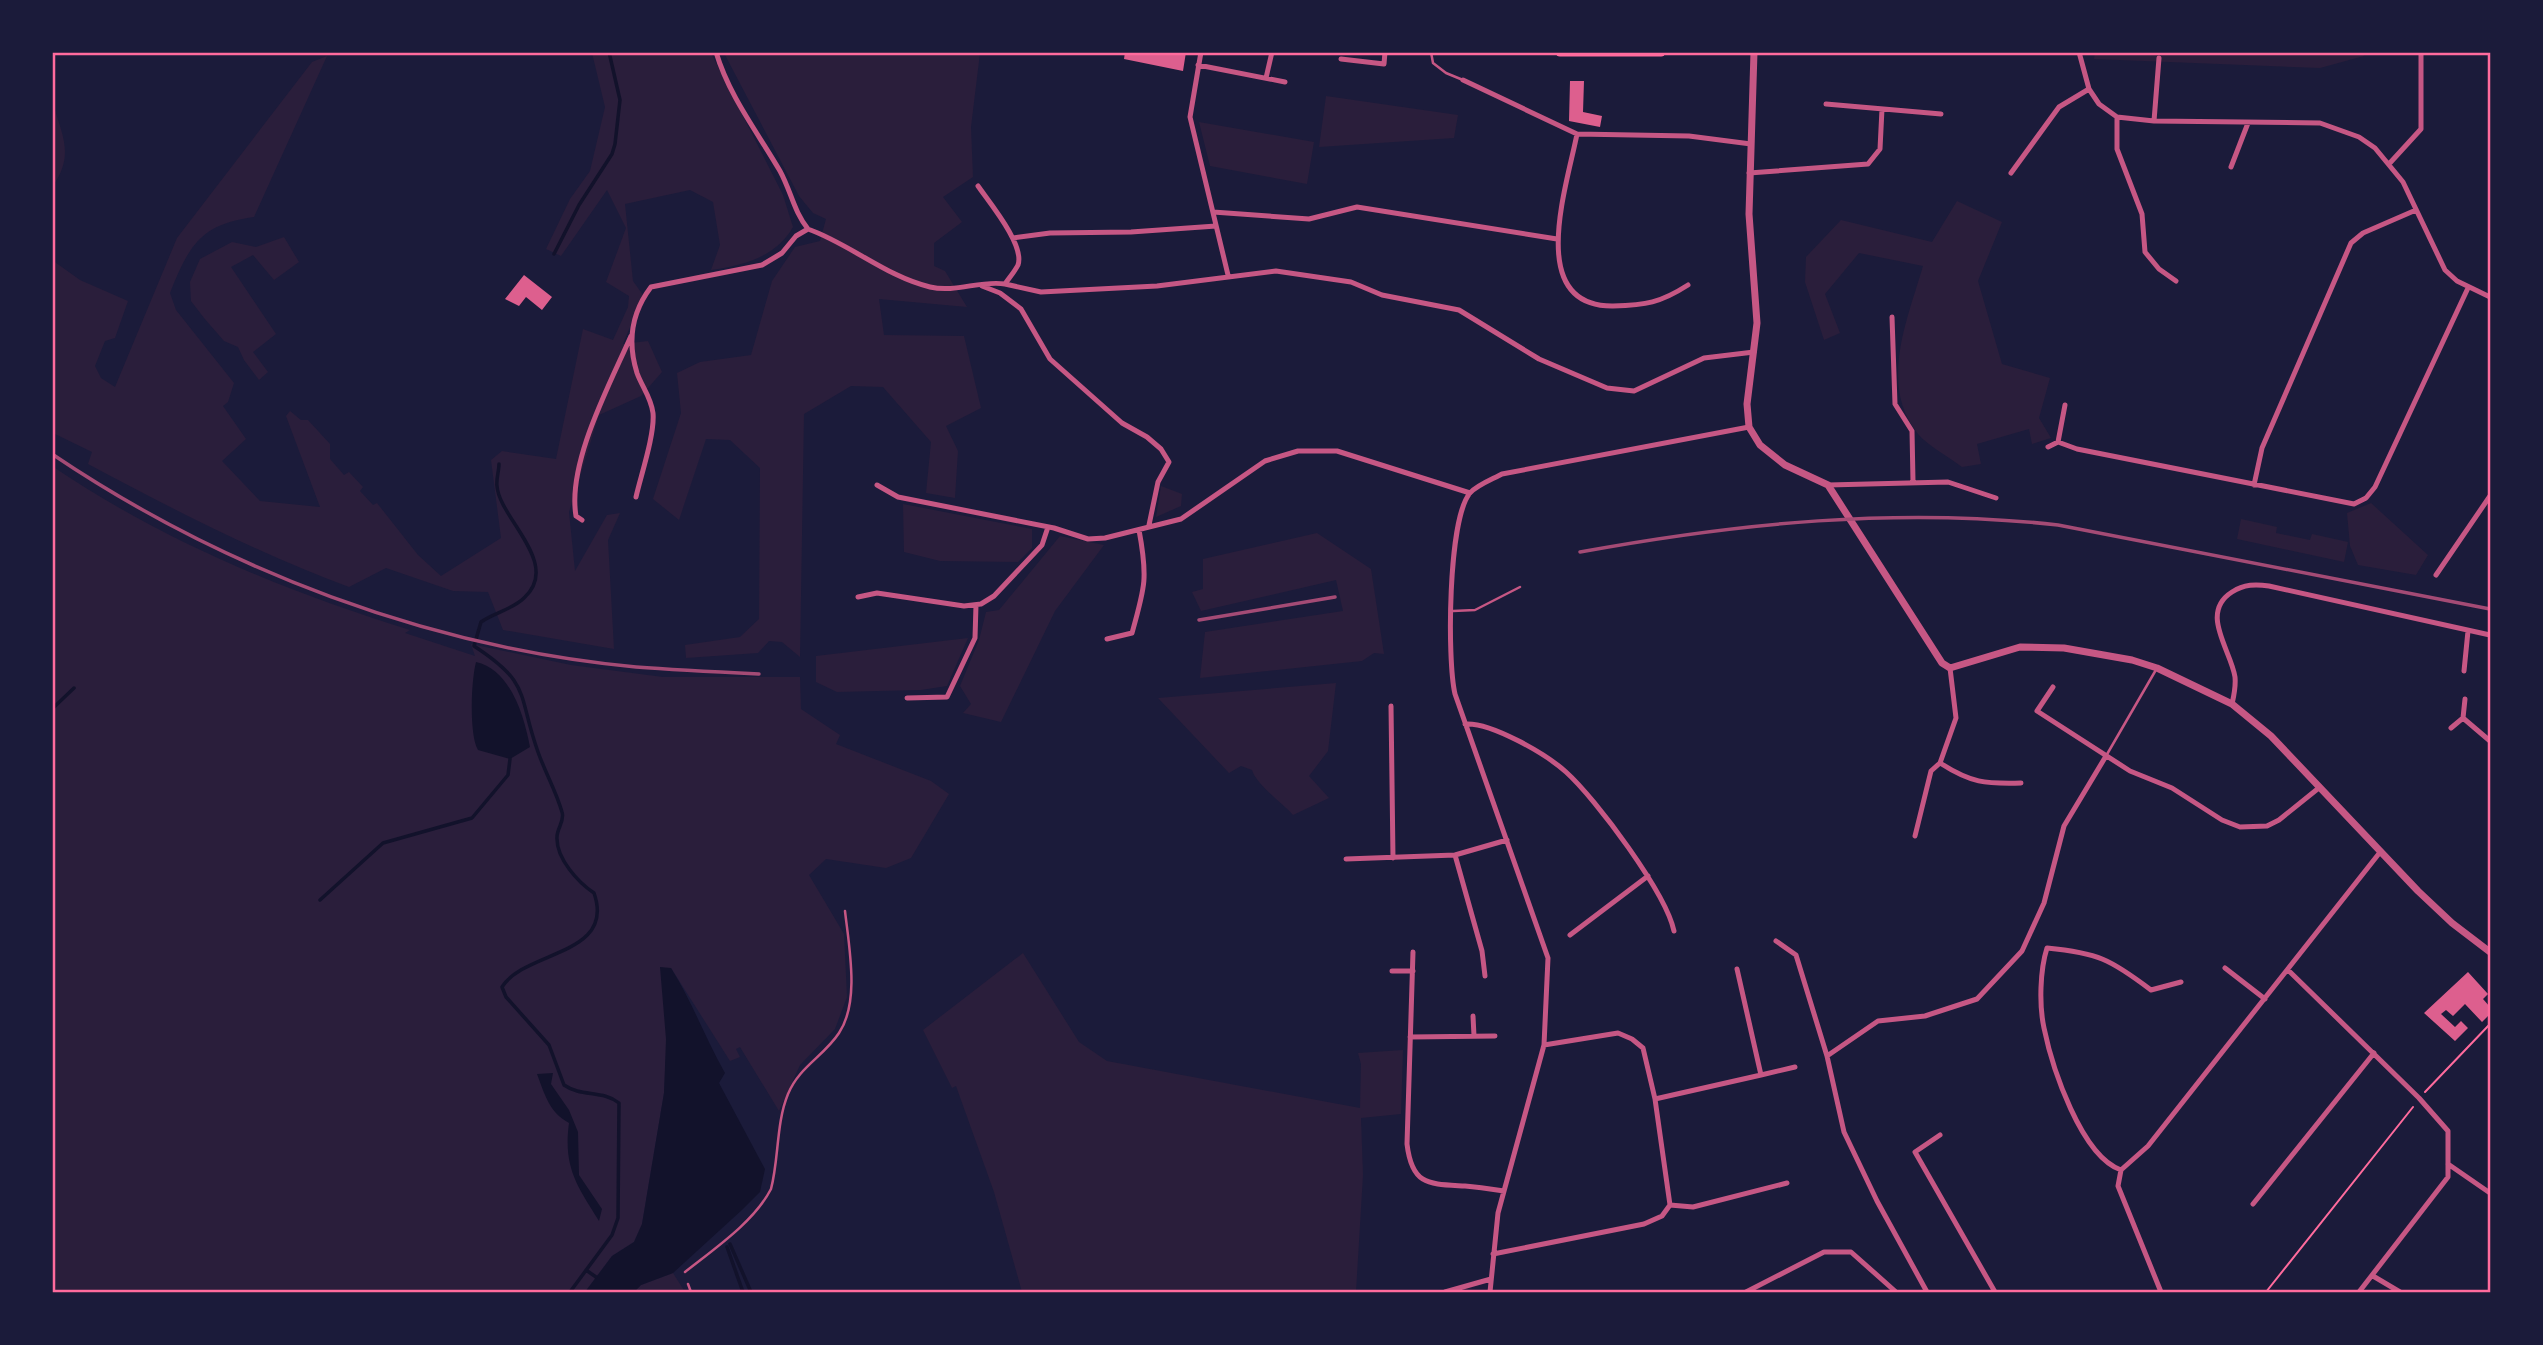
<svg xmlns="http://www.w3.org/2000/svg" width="2543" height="1345" font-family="'DejaVu Sans',sans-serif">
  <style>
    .green { fill: #2a1e3b }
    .water { fill: #12122b }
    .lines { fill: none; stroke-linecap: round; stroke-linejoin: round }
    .stream { stroke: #12122b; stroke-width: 3.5 }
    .building { fill: #dd5f8e }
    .path { stroke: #ff6b9d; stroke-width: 2 }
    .service { stroke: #c65784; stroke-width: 2.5 }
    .minor { stroke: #c65784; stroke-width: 5 }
    .tertiary { stroke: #c65784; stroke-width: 7 }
    .primary { stroke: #ff6b9d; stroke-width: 9 }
    .rail { stroke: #a44b75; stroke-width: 3.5 }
    .neatline { fill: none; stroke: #ff6b9d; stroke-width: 2.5 }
  </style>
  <rect width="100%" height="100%" fill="#1b1b3a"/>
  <!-- green -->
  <path class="green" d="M 2095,52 L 2363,52 L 2364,56 L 2320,68 L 2094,59 Z
    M 592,53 L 711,53 L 783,195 L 793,227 C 776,257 744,265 711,270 L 720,245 L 713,202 L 690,190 L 625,204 L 633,281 L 643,295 L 623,344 L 648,341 L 662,372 L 641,396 L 599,415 L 569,512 L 575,571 L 607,515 L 620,513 L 608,540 L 614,649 L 503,630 L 488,592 L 453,591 L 386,568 L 349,587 C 258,553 174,510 88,464 L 92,452 L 53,433 L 52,260 L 80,280 L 128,301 L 115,338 L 105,341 L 95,366 L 101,378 L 115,387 L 177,238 L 312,62 L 327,56 L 254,217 C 201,224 189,245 170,293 L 176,310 L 234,383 L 228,402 L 223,406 L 246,439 L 222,461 L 260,501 L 320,507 L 286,416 L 290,411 L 301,420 L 308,420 L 330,444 L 330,459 L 344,475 L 349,472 L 363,487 L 360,491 L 373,505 L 377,503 L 418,555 L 441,576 L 501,538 L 491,460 L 502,451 L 556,459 L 583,329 L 613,340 L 628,307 L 629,296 L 606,282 L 626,228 L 607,190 L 561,256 L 546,249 L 570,199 L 590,171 L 605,107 Z
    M 724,53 L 980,53 L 971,127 L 973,177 L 943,197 L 962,222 L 934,243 L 934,266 L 945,271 L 967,307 L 879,299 L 884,335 L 964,336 L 981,408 L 946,426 L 958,451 L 955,498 L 926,493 L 931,442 L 883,387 L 851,386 L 804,414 L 800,657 L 782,642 L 769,641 L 758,653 L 686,658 L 685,645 L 740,637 L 759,619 L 760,468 L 730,440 L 706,439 L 679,520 L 653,499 L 681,413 L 677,373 L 700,362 L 751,355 L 772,281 L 795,247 L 820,241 L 826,219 L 813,213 L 799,196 Z
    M 1326,96 L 1458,115 L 1454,138 L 1319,147 Z
    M 53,104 C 63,137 74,155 53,186 Z
    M 1199,122 L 1314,142 L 1307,184 L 1210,166 Z
    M 1957,201 L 2002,222 L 1978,281 L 2002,364 L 2050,378 L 2039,418 L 2051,438 L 2032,444 L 2029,429 L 1977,444 L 1981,464 L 1962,467 C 1949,457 1928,446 1918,434 C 1878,385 1908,318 1923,266 L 1859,253 L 1825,294 L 1840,333 L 1824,340 L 1805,282 L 1806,257 L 1841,220 L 1932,242 Z
    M 284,237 L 299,262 L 274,280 L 253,255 L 231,267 L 276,334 L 253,352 L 268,372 L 259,380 L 244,360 L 238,347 L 224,341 L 204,318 L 191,301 L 190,282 L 200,259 L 232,242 L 256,247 Z
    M 52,466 C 161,540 284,591 410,630 L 405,633 L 475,656 L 471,644 L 571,665 L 663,677 L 800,677 L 801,709 L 840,735 L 836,744 L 931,781 L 949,794 L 911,858 L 886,868 L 826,859 L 809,875 L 844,934 L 847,997 L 835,1029 L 800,1065 L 779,1111 L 740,1047 L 736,1049 L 740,1057 L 730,1061 L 671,968 L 664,1093 L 642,1224 L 634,1242 L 612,1256 L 585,1292 L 53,1292 Z
    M 1161,486 L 1182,494 L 1181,506 L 1156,517 Z
    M 2371,503 L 2428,555 L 2416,575 L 2358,565 L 2350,546 L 2347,513 Z
    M 903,504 L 1032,529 L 1032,548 L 1018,562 L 940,561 L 904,552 Z
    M 2241,519 L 2277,527 L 2276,533 L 2310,540 L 2312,534 L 2348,542 L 2344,562 L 2237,539 Z
    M 1317,533 L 1371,569 L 1384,654 L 1374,653 L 1362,661 L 1200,678 L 1205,632 L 1343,611 L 1336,580 L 1201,611 L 1192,592 L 1203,589 L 1203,559 Z
    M 1060,536 L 1104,545 L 1055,611 L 1001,722 L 963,713 L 971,704 L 960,686 L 979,640 L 986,612 L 999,610 Z
    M 968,638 L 947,686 L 921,690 L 837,692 L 816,682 L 816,656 Z
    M 1336,683 L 1328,751 L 1309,776 L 1329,798 L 1293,815 C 1282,803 1256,784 1252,770 L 1241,766 L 1229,773 L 1158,698 Z
    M 1023,953 L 1079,1042 L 1107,1061 L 1360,1108 L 1361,1064 L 1358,1053 L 1403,1050 L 1401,1114 L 1361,1118 L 1363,1175 L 1356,1292 L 1022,1292 L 994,1192 L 956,1086 L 952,1088 L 923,1030 Z
    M 673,1273 L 685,1292 L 634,1292 L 641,1285 Z"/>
  <!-- water -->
  <path class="water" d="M 476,662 C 511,670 524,716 530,747 L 510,759 L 478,750 C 469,735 471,681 476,662 Z
    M 660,967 L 671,968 C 692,1001 705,1038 725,1073 L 719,1083 L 765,1169 L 760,1192 L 743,1209 L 673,1273 L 641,1285 L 634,1292 L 585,1292 L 612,1256 L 634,1242 L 642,1224 L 664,1093 L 666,1039 Z
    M 553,1073 L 551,1084 L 569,1110 L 578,1132 L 579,1175 L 602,1209 L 599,1221 C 577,1186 563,1167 569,1123 C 549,1112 545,1095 537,1074 Z"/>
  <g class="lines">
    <!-- stream -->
    <path class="stream" d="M 554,254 L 579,205 L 612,154 L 615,144 L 620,100 L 609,52
      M 499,464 C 499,471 496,479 497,486 C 499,518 562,564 524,598 C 513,609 494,613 481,622 L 474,646 C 532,684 517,693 538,752 C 545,772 556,791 562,812 C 565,821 557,828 557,837 C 556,859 579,883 594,893 C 616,956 525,950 502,987 L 506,997 L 549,1045 L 564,1085 C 581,1097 603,1090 619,1103 L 618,1218 L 612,1235 L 570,1292
      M 52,709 L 74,688
      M 320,900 L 383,843 L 472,818 L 508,775 L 510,759
      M 730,1244 L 751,1292
      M 727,1247 L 743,1292
      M 586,1270 L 596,1277"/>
  </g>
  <!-- building -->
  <path class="building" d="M 1125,52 L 1186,52 L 1183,71 L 1124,59 Z
    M 1570,81 L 1584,81 L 1583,112 L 1602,116 L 1600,127 L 1569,121 Z
    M 524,275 L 552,297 L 542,310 L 526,297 L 519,306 L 505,299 Z
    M 2468,972 L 2488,994 L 2483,999 L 2490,1007 L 2490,1014 L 2482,1022 L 2465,1004 L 2453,1016 L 2446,1010 L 2441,1014 L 2455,1027 L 2461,1021 L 2468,1028 L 2455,1041 L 2424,1013 Z"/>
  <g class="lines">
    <!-- path -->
    <path class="path" d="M 2425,1092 L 2490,1024
      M 2266,1292 L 2413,1107"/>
    <!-- service -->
    <path class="service" d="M 1431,52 L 1433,63 L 1446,73 L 1463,80
      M 1453,611 L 1475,610 L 1520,587
      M 2106,756 L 2157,668
      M 685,1272 C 714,1249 754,1222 771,1189 C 779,1159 776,1123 788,1094 C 799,1067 824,1056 839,1033 C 860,1002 849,947 845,911
      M 688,1284 L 691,1292"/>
    <!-- minor -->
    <path class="minor" d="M 716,52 C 729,96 758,133 780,171 C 791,191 794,212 808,229
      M 1201,52 L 1190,117 L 1228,275
      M 2079,52 L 2089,89 L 2099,104 L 2117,117 L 2154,121 L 2320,123 L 2359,137 L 2375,148 L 2403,182 L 2445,270 L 2457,281 L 2490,297
      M 1341,59 L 1384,64 L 1385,52
      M 1198,65 L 1285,82
      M 1266,78 L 1272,52
      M 1463,80 L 1577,134 L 1689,136 L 1751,144
      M 1826,104 L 1941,114
      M 2117,117 L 2117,149 L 2142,214 L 2145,252 L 2159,269 L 2176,281
      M 2154,121 L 2159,58
      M 1577,134 C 1567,186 1525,307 1613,306 C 1646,305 1660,303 1688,285
      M 2389,164 L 2421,129 L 2421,53
      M 2231,167 L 2248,123
      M 1749,173 L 1868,164 L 1880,149 L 1882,109
      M 2011,173 L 2059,107 L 2089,89
      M 1213,212 L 1309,219 L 1357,207 L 1557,239
      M 1013,238 L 1050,233 L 1131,232 L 1216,226
      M 1005,284 L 1041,292 L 1157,286 L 1276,271 L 1351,282 L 1382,295 L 1459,310 L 1539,359 L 1607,388 L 1634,391 L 1704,358 L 1754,352
      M 982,286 L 1000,293 L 1021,309 L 1050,359 L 1122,423 L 1147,437 L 1161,449 L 1169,462 L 1158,482 L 1149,525
      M 1892,317 L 1895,404 L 1912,431 L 1913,481
      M 2058,442 L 2077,449 L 2354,504 L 2366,498 L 2375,487 L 2468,288
      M 2048,447 L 2058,442 L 2065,405
      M 877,485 L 898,497 L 1054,528 L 1088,539 L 1105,538 L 1181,519 L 1265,461 L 1298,451 L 1337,451 L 1470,493
      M 1828,485 L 1948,482 L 1996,498
      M 2254,485 L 2262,448 L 2351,243 L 2363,233 L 2416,210
      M 636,497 C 641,475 655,434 653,413 C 651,397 642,387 637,373 C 627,341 632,312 651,287 L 762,265 L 782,253 L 796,236 L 808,229 C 850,244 887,277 930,287 C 956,293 980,280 1005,284 C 1009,278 1015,271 1018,265 C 1025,245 989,202 978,186
      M 582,520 L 576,516 C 567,463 610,384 631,336
      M 2436,575 L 2490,496
      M 858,597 L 877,593 L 964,606 L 981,604 L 994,596 L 1042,545 L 1048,527
      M 1107,639 L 1132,633 C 1145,587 1148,578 1139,530
      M 2464,671 L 2468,631
      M 2053,687 L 2037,711 L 2130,771 L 2172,788 L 2222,820 L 2240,827 L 2267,826 L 2279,820 L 2320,787
      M 907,698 L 947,697 L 975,638 L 976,605
      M 2232,704 C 2234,695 2236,687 2235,677 C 2231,650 2199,613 2232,592 C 2244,584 2256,584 2269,586 L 2490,635
      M 1391,706 L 1393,858
      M 2463,718 L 2490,741
      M 1465,724 C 1491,722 1546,754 1566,772 C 1596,799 1666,893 1674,931
      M 2451,728 L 2463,718 L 2465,699
      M 1940,763 C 1971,783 1985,784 2021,783
      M 1915,836 L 1931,771 L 1940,763 L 1956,718 L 1950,668
      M 1455,855 L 1482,951 L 1485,976
      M 1346,859 L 1455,855 L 1507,840
      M 1570,935 L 1648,876
      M 1776,941 L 1796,955 L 1827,1056 L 1844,1132 L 1877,1201 L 1927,1292
      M 1413,952 L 1407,1144 C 1412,1186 1429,1184 1465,1186 C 1478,1187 1491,1189 1504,1191
      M 2225,968 L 2265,999
      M 2288,970 L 2419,1098 L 2448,1131 L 2448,1177 L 2359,1292
      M 1392,971 L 1413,971
      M 1473,1016 L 1474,1036
      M 1410,1037 L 1495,1036
      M 1827,1056 L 1878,1021 L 1925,1016 L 1977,999 L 2022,951 L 2044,903 L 2064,826 L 2106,756
      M 1761,1075 L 1795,1067
      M 1655,1099 L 1761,1075 L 1737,969
      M 1940,1135 L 1915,1152 L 1995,1292
      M 2448,1164 L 2490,1193
      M 2121,1170 L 2148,1146 L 2381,851
      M 2121,1170 C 2081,1156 2052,1067 2044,1028 C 2039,1005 2040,970 2047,948 C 2098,953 2110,959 2151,990 L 2181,982
      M 2121,1170 L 2118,1186 L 2161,1292
      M 2253,1204 L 2374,1053
      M 1670,1205 L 1693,1207 L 1787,1183
      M 1493,1254 L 1644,1224 L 1662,1216 L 1670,1205 L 1655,1099 L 1643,1048 L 1632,1039 L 1618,1033 L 1544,1045
      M 2373,1276 L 2400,1292
      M 1445,1292 L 1491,1279
      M 1490,1292 L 1498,1213 L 1544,1045 L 1548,958 L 1455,694 C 1447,660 1448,519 1470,493 C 1477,485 1493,479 1502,474 L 1749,427
      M 1746,1292 L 1824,1252 L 1851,1252 L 1896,1292"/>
    <!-- tertiary -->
    <path class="tertiary" d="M 1754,52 L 1749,214 L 1757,323 L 1747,404 L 1749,427 L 1760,445 L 1785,465 L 1828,485 L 1942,663 L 1950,668 L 2020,647 L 2064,648 L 2132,660 L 2157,668 L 2232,704 L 2271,736 L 2418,891 L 2452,923 L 2490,952"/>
    <!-- primary -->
    <path class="primary" d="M 1560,52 L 1661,52"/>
    <!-- rail -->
    <path class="rail" d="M 52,454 C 224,570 430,648 636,667 C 677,670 718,672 759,674
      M 1580,552 C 1738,523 1898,507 2058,525 L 2490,609
      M 1199,620 L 1335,597"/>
  </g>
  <!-- border -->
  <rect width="2543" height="1345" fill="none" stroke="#1b1b3a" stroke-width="108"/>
  <rect x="54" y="54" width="2435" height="1237" class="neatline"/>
</svg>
